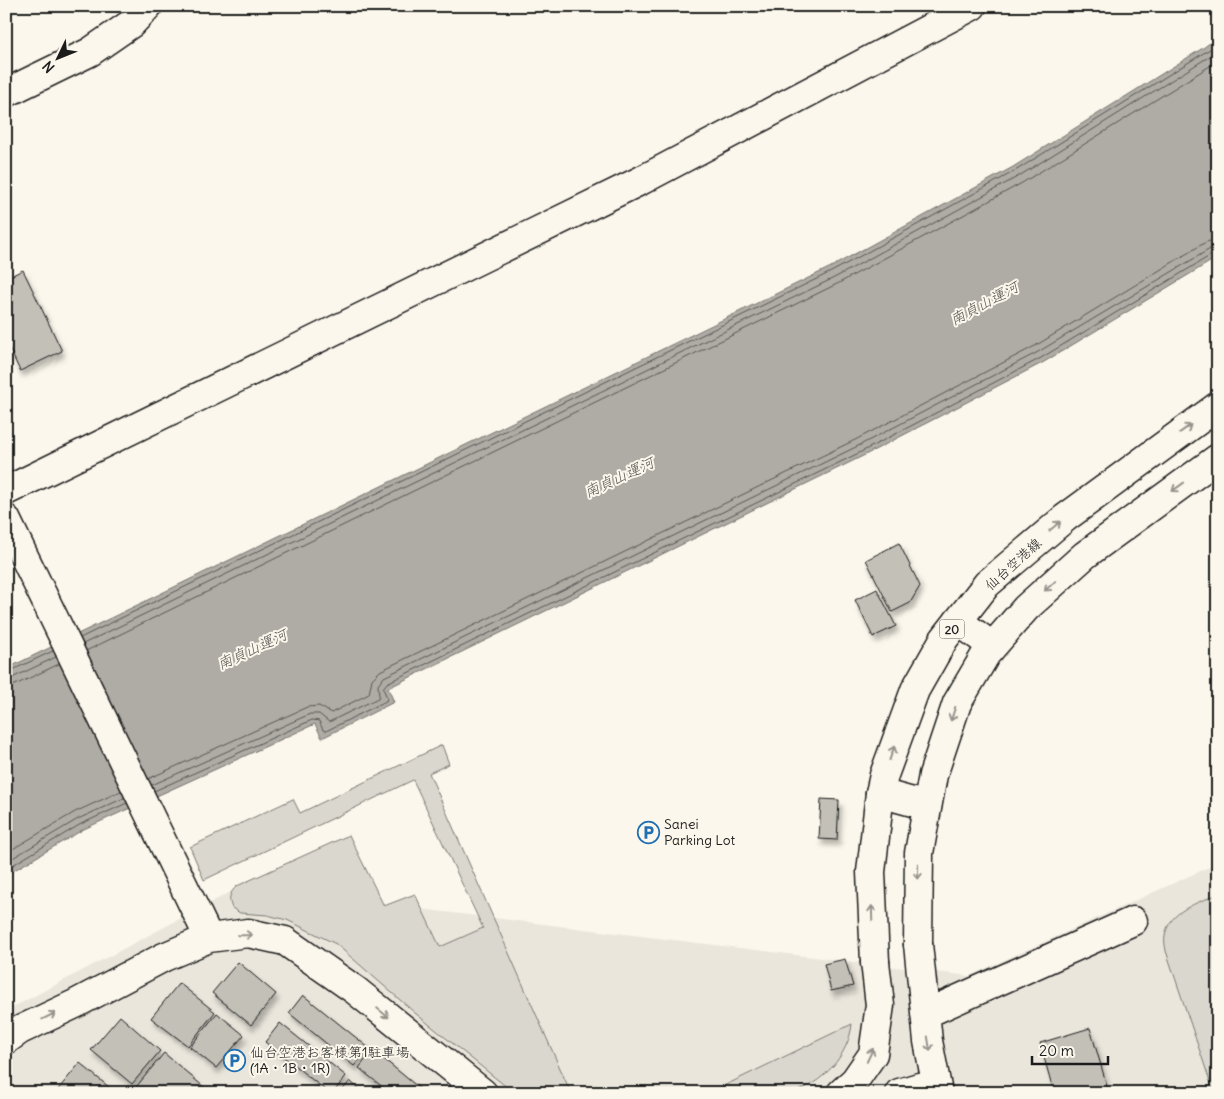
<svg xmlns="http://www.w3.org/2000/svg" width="1224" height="1099" font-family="Delius,'Klee One',sans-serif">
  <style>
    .built { fill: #eae6dc }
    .green { fill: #dad7ce; stroke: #7b7a75 }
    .water { fill: #afaca5; stroke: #74726e }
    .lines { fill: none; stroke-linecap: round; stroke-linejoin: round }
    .shore { stroke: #575653; stroke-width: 1 }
    .building { fill: #c3c0b8; stroke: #1c1c1c; filter: url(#shadow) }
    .minor-casing { stroke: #1c1c1c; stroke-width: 31 }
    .major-casing { stroke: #1c1c1c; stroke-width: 31 }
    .minor { stroke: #fbf7ec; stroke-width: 28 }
    .major { stroke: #fbf7ec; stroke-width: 28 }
    .oneway { stroke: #97948e }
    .labels { text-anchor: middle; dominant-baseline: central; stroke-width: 4; stroke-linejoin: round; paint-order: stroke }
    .shield { fill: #fbf7ec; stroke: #5f5e5a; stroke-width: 1 }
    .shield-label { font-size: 12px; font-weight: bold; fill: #1c1c1c }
    .street-label { font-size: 14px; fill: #1c1c1c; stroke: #fbf7ec }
    .poi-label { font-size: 14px; fill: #1c1c1c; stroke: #fbf7ec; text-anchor: start }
    .water-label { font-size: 15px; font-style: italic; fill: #575653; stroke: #fbf7ec }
  </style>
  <defs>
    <filter id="shadow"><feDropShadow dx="3" dy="5.5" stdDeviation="2.5" flood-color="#0004"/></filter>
  </defs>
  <rect width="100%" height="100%" fill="#fbf7ec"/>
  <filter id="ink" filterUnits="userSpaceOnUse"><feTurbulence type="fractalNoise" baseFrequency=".02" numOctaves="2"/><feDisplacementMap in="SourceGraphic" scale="10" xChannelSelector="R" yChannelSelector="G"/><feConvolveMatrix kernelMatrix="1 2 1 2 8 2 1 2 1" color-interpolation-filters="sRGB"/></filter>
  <g filter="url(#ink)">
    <!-- built -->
    <path class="built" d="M 1218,863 L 1218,1093 L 6,1093 L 6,1011 L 240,887 L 969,976 Z"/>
    <!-- green -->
    <path class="green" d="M 442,745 L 449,764 L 429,773 L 571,1093 L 514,1093 L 415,1013 L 336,944 L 287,920 L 267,915 L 240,913 L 232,908 C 228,899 229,893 237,886 L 349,835 L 384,906 L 415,894 L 440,947 L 483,928 L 413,780 L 204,880 L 190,847 L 293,799 L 300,813 Z
      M 1218,894 L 1218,1093 L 1214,1093 L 1166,951 C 1165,946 1164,940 1165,936 C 1169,910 1198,903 1218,894 Z
      M 852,1024 C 849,1055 822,1085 791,1093 C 784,1094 775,1093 767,1093 C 748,1093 728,1093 709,1093 Z"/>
    <!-- water -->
    <path class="water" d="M 1218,37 L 1218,257 L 1044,362 L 865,455 L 388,688 L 394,702 L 322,738 L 315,724 L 84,829 L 6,875 L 6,669 L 831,267 L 1013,167 L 1203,48 Z"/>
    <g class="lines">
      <!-- shore -->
      <path class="shore" d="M 80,638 L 833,271 L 1015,171 L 1218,44
        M 83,644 L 836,277 L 1019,176 L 1218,51
        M 86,651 L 839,283 L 1022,183 L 1218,61
        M 6,673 L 53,651
        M 6,679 L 12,678 L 56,657
        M 6,687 L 15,685 L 59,664
        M 148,779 L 307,707 L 319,706 L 331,713 L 369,694 L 372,679 L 380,671 L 857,439 L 1035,346 L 1206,242 L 1218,239
        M 152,785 L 310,714 L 319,714 L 329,722 L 378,698 L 379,696 L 378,685 L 384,677 L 860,445 L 1038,352 L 1210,249 L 1218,247
        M 154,791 L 312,720 L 319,721 L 323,730 L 326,731 L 386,701 L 387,698 L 383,688 L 387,683 L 863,451 L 1041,358 L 1213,254 L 1218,253
        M 6,853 L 75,812 L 121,791
        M 6,862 L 78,819 L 124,798
        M 6,869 L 81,824 L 127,803"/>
    </g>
    <!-- building -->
    <path class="building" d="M 23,270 L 62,351 L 20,371 L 6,341 L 6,278 Z
      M 899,543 L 920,586 L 910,603 L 892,612 L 866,560 Z
      M 877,589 L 896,626 L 873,637 L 855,600 Z
      M 821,799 L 839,800 L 837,840 L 819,839 Z
      M 845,959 L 853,986 L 831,991 L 824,964 Z
      M 238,962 L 276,994 L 251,1025 L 212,993 Z
      M 179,983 L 215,1012 L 188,1046 L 151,1018 Z
      M 303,995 L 369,1048 L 354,1066 L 289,1013 Z
      M 217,1013 L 244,1035 L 216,1068 L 190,1047 Z
      M 120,1016 L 160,1051 L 132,1084 L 91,1050 Z
      M 280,1023 L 346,1076 L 333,1093 L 329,1093 L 265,1042 Z
      M 1090,1028 L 1109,1093 L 1054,1093 L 1040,1043 Z
      M 373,1050 L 425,1093 L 390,1093 L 359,1068 Z
      M 164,1053 L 205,1088 L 201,1093 L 143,1093 L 136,1087 Z
      M 80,1063 L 116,1093 L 55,1093 Z
      M 350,1081 L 363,1093 L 340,1093 Z"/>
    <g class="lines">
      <defs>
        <path id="minor" d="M 6,93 L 90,52 L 132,23 L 148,6
          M 6,491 L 642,180 L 972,6
          M 6,519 L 209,938
          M 958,621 L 992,646
          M 880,793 L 927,806
          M 918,944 L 928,1041 L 938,1093
          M 925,1014 L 1133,921
          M 6,1040 L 20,1030 L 75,1004 L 164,957 L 209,938 L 248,933 L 285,941 L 355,990 L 483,1093
          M 841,1093 L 855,1080 L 873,1054 L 880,1005 L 875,962
          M 899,1093 L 936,1082"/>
        <path id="major" d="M 918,944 L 919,853 L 933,775 L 957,703 L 986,654 L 1026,608 L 1085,555 L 1218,458
          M 875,962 L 871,872 L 880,793 L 884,775 L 915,690 L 944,639 L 987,584 L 1065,518 L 1218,406"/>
      </defs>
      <!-- minor casing -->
      <use href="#minor" class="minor-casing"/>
      <!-- major casing -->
      <use href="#major" class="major-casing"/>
      <!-- minor -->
      <use href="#minor" class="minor"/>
      <!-- major -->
      <use href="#major" class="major"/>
    </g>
    <!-- one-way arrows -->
    <defs><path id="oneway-shaft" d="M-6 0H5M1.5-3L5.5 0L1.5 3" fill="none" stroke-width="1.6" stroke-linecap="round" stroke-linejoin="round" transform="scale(1.25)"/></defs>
    <g class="oneway">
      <use href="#oneway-shaft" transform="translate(1185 429) rotate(-36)"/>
      <use href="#oneway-shaft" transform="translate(1178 487) rotate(144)"/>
      <use href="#oneway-shaft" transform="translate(1055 526) rotate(-40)"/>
      <use href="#oneway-shaft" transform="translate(1050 586) rotate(138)"/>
      <use href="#oneway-shaft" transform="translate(953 714) rotate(108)"/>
      <use href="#oneway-shaft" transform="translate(892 753) rotate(-70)"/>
      <use href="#oneway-shaft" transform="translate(918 872) rotate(91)"/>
      <use href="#oneway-shaft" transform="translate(872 913) rotate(-92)"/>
      <use href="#oneway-shaft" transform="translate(245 935) rotate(-1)"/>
      <use href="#oneway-shaft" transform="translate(383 1013) rotate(39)"/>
      <use href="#oneway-shaft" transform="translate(49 1016) rotate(-26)"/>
      <use href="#oneway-shaft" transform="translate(929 1044) rotate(81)"/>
      <use href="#oneway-shaft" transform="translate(870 1055) rotate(-65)"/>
    </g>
  </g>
  <!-- icons -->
  <defs>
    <symbol id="parking-ring" viewBox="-11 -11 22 22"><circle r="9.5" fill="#fbf7ec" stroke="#1f6fb2" stroke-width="1.5"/><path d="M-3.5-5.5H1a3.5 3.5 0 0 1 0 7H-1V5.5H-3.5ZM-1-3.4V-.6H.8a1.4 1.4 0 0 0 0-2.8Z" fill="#1f6fb2"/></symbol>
  </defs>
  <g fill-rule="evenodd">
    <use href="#parking-ring" x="636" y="820" width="25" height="25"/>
    <use href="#parking-ring" x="222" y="1048" width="25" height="25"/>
  </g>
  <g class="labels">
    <!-- shield labels -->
    <rect class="shield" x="939.5" y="619.5" width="25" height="19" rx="4"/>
    <g class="shield-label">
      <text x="952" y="629">20</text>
    </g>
    <!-- street labels -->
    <g class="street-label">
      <text transform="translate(1013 564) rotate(-42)">仙台空港線</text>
    </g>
    <!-- poi labels -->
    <g class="poi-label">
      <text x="664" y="824">Sanei<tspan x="664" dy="16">Parking Lot</tspan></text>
      <text x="250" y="1052">仙台空港お客様第1駐車場<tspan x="250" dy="16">(1A・1B・1R)</tspan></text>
    </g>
    <!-- water labels -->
    <g class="water-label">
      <text transform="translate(984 303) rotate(-28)">南貞山運河</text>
      <text transform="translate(619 477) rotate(-25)">南貞山運河</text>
      <text transform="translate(252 649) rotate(-25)">南貞山運河</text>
    </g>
  </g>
  <!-- margin -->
  <rect width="1224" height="1099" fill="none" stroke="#fbf7ec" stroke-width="25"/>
  <rect x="12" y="12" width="1199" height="1074" fill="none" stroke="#1c1c1c" stroke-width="2" filter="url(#ink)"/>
  <!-- north arrow -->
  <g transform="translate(58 58) rotate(227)" stroke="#fbf7ec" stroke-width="4" paint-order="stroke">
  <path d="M0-4L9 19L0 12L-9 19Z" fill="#1c1c1c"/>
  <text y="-8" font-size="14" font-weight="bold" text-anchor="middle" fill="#1c1c1c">N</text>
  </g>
  <!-- scale -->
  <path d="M1032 1056v8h76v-8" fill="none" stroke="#1c1c1c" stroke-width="2.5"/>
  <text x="1039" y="1056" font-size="15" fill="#1c1c1c" stroke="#fbf7ec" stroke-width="4" paint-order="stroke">20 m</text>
</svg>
